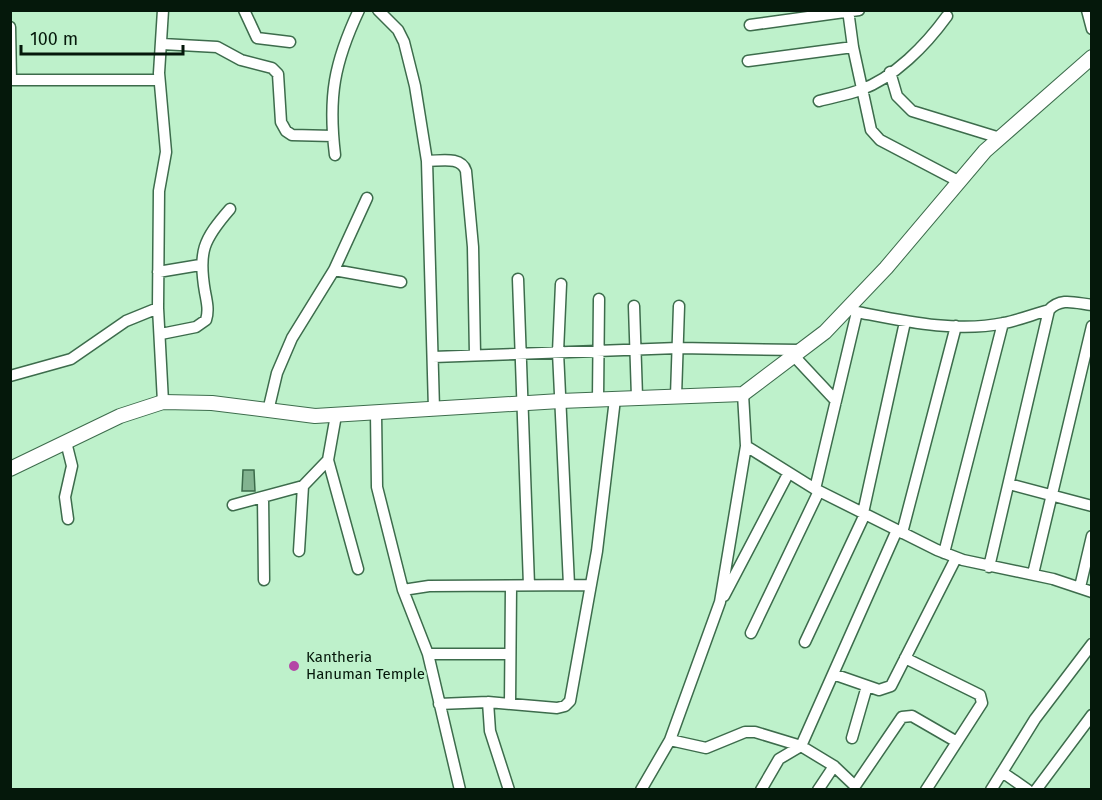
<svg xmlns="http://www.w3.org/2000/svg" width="1102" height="800" font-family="'Fira Sans',sans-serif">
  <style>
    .building { fill: #82b390; stroke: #3b6a4a; stroke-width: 1.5 }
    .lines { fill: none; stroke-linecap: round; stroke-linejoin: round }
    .minor-casing { stroke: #3d6c4c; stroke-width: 13 }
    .major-casing { stroke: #3d6c4c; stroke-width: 16 }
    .minor { stroke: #fff; stroke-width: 10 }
    .major { stroke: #fff; stroke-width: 14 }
    .poi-dot { fill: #b447a6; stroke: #bef1cb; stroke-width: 2 }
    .labels { text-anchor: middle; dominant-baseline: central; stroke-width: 5; stroke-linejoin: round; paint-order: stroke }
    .poi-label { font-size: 15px; fill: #05180b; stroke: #bef1cb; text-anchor: start }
  </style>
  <rect width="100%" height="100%" fill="#bef1cb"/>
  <!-- building -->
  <path class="building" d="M 243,470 L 254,470 L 255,491 L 242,491 Z"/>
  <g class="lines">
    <defs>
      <path id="minor" d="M 163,10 L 159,73 L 166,152 L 159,191 L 158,308 L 163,402
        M 244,10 L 257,38 L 290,42
        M 378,10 L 398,30 L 404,42 L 415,86 L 427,161 L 434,409
        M 848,10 L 853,47 L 871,130 L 880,140 L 960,182
        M 1087,10 L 1092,29
        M 750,25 L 859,10
        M 10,27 L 11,80
        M 162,44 L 217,47 L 241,60 L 272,68 L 278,74 L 281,122 L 286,131 L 292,135 L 333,136
        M 748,61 L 853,47
        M 890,72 L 897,96 L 912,111 L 1000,138
        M 10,80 L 159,80
        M 819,101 C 833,97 847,95 860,90 C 894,78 926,45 947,16
        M 335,155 C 328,97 334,63 359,10
        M 427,161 C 441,161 461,156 466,171 L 473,247 L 475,354
        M 334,270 L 401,282
        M 158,272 L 200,265
        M 518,279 L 529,585
        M 561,284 L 558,352 L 569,585
        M 634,306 L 637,397
        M 857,312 C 904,321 956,333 1004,323 C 1019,320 1034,314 1049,310
        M 161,334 L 196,327 L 206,320 C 209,311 207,302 205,292 C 198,252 203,240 230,209
        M 793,355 L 836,401
        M 433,357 L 678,348 L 800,350
        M 10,376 L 71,359 L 126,321 L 158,308
        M 743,394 L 746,446 L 815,489 L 937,550 L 963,560 L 1053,579 L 1092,592
        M 676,396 L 679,306
        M 598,399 L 599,299
        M 268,411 L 277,373 L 292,338 L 334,270 L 367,198
        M 376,413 L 377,487 L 403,590 L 428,654 L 460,790
        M 336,415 L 328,460 L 358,569
        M 66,442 L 72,466 L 65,497 L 68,519
        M 1009,484 L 1092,506
        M 815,489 L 857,312 L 851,309
        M 263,497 L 264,580
        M 233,505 L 303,486 L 328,460
        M 863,513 L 905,322
        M 902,533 L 956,326
        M 299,551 L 303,486
        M 944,553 L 1003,323
        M 989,567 L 1049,310 C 1061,297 1075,303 1092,305
        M 1033,574 L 1092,326
        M 1080,587 L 1092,536
        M 403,590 L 429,586 L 591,585
        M 724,596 L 788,474
        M 751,633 L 819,491
        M 805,642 L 865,514
        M 428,654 L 510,654
        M 905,658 L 980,695 L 982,703 L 926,790
        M 833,674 L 879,690 L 891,686 L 956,558
        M 488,702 L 490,731 L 509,790
        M 510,703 L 511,587
        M 439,704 L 488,702 L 557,708 L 565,706 L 570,701 L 597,551 L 615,399
        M 852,738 L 867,686
        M 670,740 L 706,748 L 745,732 L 755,732 L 801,746 L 897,530
        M 1002,772 L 1028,790
        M 641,790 L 670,740 L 720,602 L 746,446
        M 761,790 L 779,759 L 801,746 L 834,766 L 855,786 L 902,717 L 912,716 L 957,742
        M 818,790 L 834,766
        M 991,790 L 1035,719 L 1092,644
        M 1036,790 L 1092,715"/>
      <path id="major" d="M 10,469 L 120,416 L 163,402 L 212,403 L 315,416 L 560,401 L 743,394 L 825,332 L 886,268 L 985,151 L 1092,57"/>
    </defs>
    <!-- minor casing -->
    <use href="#minor" class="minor-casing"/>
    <!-- major casing -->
    <use href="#major" class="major-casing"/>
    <!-- minor -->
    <use href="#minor" class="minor"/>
    <!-- major -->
    <use href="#major" class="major"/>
  </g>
  <!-- markers -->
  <circle class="poi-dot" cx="294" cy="666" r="6"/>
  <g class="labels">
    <!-- poi labels -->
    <g class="poi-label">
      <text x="306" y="657">Kantheria<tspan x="306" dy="17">Hanuman Temple</tspan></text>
    </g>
  </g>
  <!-- border -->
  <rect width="1102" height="800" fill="none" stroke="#05180b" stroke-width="24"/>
  <!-- scale -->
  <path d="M21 45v9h162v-9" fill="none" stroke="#05180b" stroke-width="3"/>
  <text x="30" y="45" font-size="18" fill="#05180b" stroke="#bef1cb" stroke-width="4.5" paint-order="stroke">100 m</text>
</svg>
